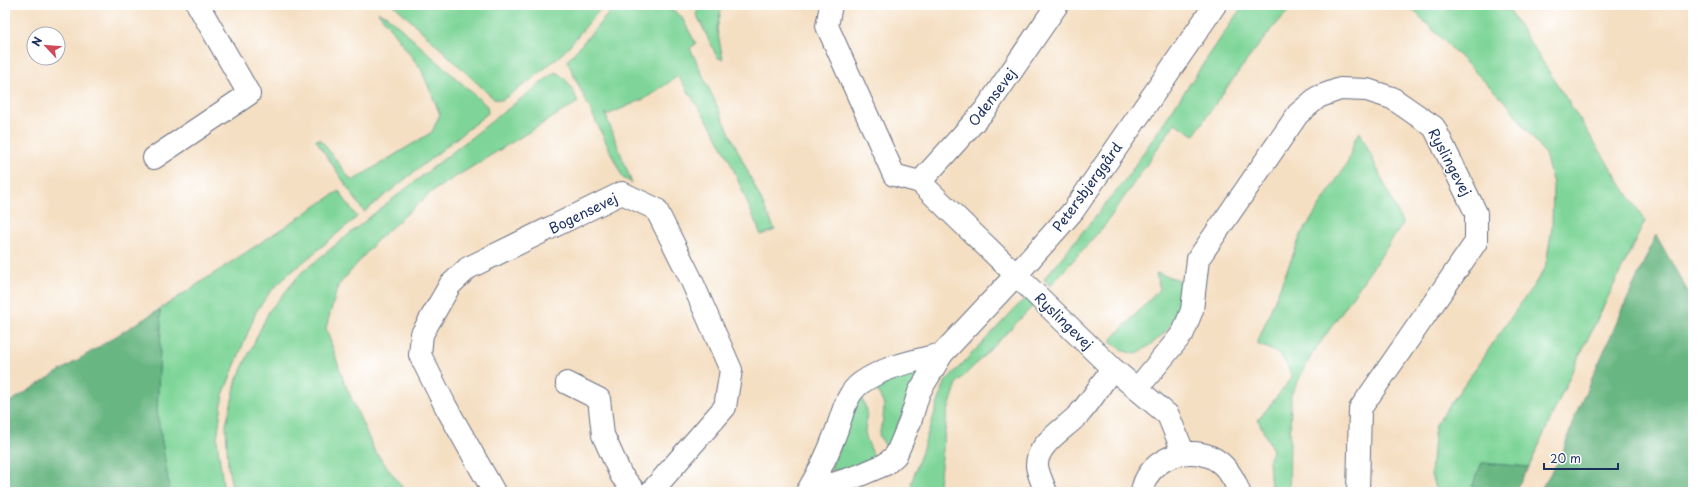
<svg xmlns="http://www.w3.org/2000/svg" width="1698" height="497" font-family="'Playpen Sans',sans-serif">
  <style>
    .green { fill: #7fd599; stroke: #4d827c }
    .forest { fill: #67b681; stroke: #417270 }
    .lines { fill: none; stroke-linecap: round; stroke-linejoin: round }
    .minor-casing { stroke: #676d81; stroke-width: 24 }
    .minor { stroke: #fff; stroke-width: 22 }
    .labels { text-anchor: middle; dominant-baseline: central; stroke-width: 3; stroke-linejoin: round; paint-order: stroke }
    .street-label { font-size: 14px; fill: #1b2f5e; stroke: #fff }
  </style>
  <rect width="100%" height="100%" fill="#fff"/>
  <filter id="ink" filterUnits="userSpaceOnUse"><feTurbulence type="fractalNoise" baseFrequency=".025" numOctaves="2"/><feDisplacementMap in="SourceGraphic" scale="8" xChannelSelector="R" yChannelSelector="G"/><feConvolveMatrix kernelMatrix="1 2 1 2 8 2 1 2 1" color-interpolation-filters="sRGB"/></filter>
  <filter id="wash" filterUnits="userSpaceOnUse"><feTurbulence type="fractalNoise" baseFrequency=".012" numOctaves="4" result="noise"/><feDisplacementMap in="SourceGraphic" scale="16" xChannelSelector="R" yChannelSelector="G"/><feGaussianBlur stdDeviation="0.9" result="paint"/><feColorMatrix in="noise" values="0 0 0 0 0 0 0 0 0 0 0 0 0 0 0 0 0 1.4 0 .05"/><feComposite in="paint" operator="in"/></filter>
  <g filter="url(#wash)">
    <rect width="100%" height="100%" fill="#f5dfc3"/>
    <!-- green -->
    <path class="green" d="M 394,5 L 604,5 L 563,53 L 531,80 L 502,100 L 494,99 Z
      M 616,5 L 663,5 L 681,16 L 696,44 L 690,48 L 775,230 L 761,235 L 729,159 L 712,128 L 678,76 L 646,98 L 607,115 L 605,113 L 632,183 L 623,178 L 567,61 Z
      M 700,5 L 722,5 L 717,29 L 723,60 L 717,57 L 696,13 Z
      M 1243,5 L 1294,5 C 1256,44 1225,90 1194,135 L 1175,123 L 1105,225 L 1050,286 L 1044,279 L 1125,180 Z
      M 1408,5 L 1506,5 L 1645,221 L 1574,367 L 1529,467 L 1482,463 L 1470,492 L 1436,492 L 1431,474 L 1435,426 L 1545,269 L 1552,228 L 1553,184 L 1545,154 L 1510,107 Z
      M 378,12 L 387,16 L 487,106 L 488,113 L 364,212 L 316,140 L 320,139 L 352,181 L 432,132 L 440,114 L 421,69 Z
      M 555,72 C 568,78 573,90 578,102 L 434,190 L 378,239 L 338,286 L 326,328 L 343,379 L 374,450 L 406,492 L 233,492 L 228,467 L 226,425 L 237,379 L 269,311 L 301,273 L 376,212 Z
      M 1360,132 L 1403,224 L 1311,356 L 1291,395 L 1289,492 L 1271,492 L 1269,458 L 1273,450 L 1258,420 L 1292,378 C 1285,356 1278,352 1257,344 L 1301,235 L 1348,162 L 1355,139 Z
      M 339,191 L 357,217 L 289,274 L 270,292 L 256,312 L 223,395 L 217,439 L 224,492 L 170,492 L 157,411 L 161,329 L 160,309 Z
      M 1156,273 L 1180,280 C 1180,287 1182,297 1180,305 C 1175,327 1155,344 1135,354 L 1124,351 L 1110,341 L 1160,289 Z
      M 1026,297 L 1033,306 L 957,383 L 947,414 L 938,492 L 914,492 L 911,484 L 945,382 Z
      M 918,373 L 888,449 L 879,436 L 883,419 L 884,405 L 874,383 L 884,377 Z
      M 860,395 L 867,410 L 865,432 L 867,440 L 875,459 L 855,467 L 830,471 Z"/>
    <!-- forest -->
    <path class="forest" d="M 1656,235 L 1693,301 L 1693,492 L 1539,492 L 1562,455 L 1574,418 Z
      M 160,309 L 161,329 L 157,411 L 170,492 L 5,492 L 5,405 Z
      M 1482,463 L 1529,467 L 1514,492 L 1470,492 Z"/>
  </g>
  <g filter="url(#ink)">
    <g class="lines">
      <defs>
        <path id="minor" d="M 831,5 L 827,26 L 894,175 L 920,182 L 1112,368 L 1168,415 L 1184,454
          M 154,158 L 249,94 L 198,5
          M 920,182 L 985,110 L 1057,5
          M 567,383 L 599,399 L 603,435 L 621,475 L 635,492
          M 1137,389 L 1183,333 L 1192,310 L 1198,259 L 1298,114 L 1318,97 L 1340,89 L 1367,90 L 1392,98 L 1434,127 L 1476,213 L 1476,242 L 1360,409 L 1358,492
          M 494,492 L 446,407 L 420,355 L 422,334 L 450,285 L 468,268 L 622,193 L 656,209 L 690,277 L 731,370 L 725,407 L 651,492
          M 807,492 C 818,474 827,456 834,437 C 842,419 844,395 861,383 C 885,366 915,361 942,354
          M 815,492 L 827,486 L 858,476 L 886,464 L 896,455 L 910,422 L 919,392 L 942,354 L 1016,275 L 1073,211 L 1215,5
          M 1046,492 C 1043,484 1038,474 1037,466 C 1036,443 1067,428 1080,413 C 1092,400 1102,383 1112,368
          M 1142,492 C 1146,461 1184,445 1211,457 C 1226,464 1234,478 1239,492"/>
      </defs>
      <!-- minor casing -->
      <use href="#minor" class="minor-casing"/>
      <!-- minor -->
      <use href="#minor" class="minor"/>
    </g>
  </g>
  <g class="labels">
    <!-- street labels -->
    <g class="street-label">
      <text transform="translate(992 97) rotate(-53)">Odensevej</text>
      <text transform="translate(1450 162) rotate(62)">Ryslingevej</text>
      <text transform="translate(1087 187) rotate(-54)">Petersbjerggård</text>
      <text transform="translate(583 213) rotate(-26)">Bogensevej</text>
      <text transform="translate(1064 321) rotate(44)">Ryslingevej</text>
    </g>
  </g>
  <!-- margin -->
  <rect width="1698" height="497" fill="none" stroke="#fff" stroke-width="20"/>
  <!-- north arrow -->
  <g transform="translate(46 46) rotate(296)"><circle r="19" fill="#ffffff" stroke="#a4acbf"/>
  <path d="M0-3L7 15L0 10L-7 15Z" fill="#d1495b"/>
  <text y="-6" font-size="11" font-weight="bold" text-anchor="middle" fill="#1b2f5e">N</text>
  </g>
  <!-- scale -->
  <path d="M1544 463v6h74v-6" fill="none" stroke="#1b2f5e" stroke-width="2"/>
  <text x="1550" y="463" font-size="12" fill="#1b2f5e" stroke="#ffffff" stroke-width="3" paint-order="stroke">20 m</text>
</svg>
